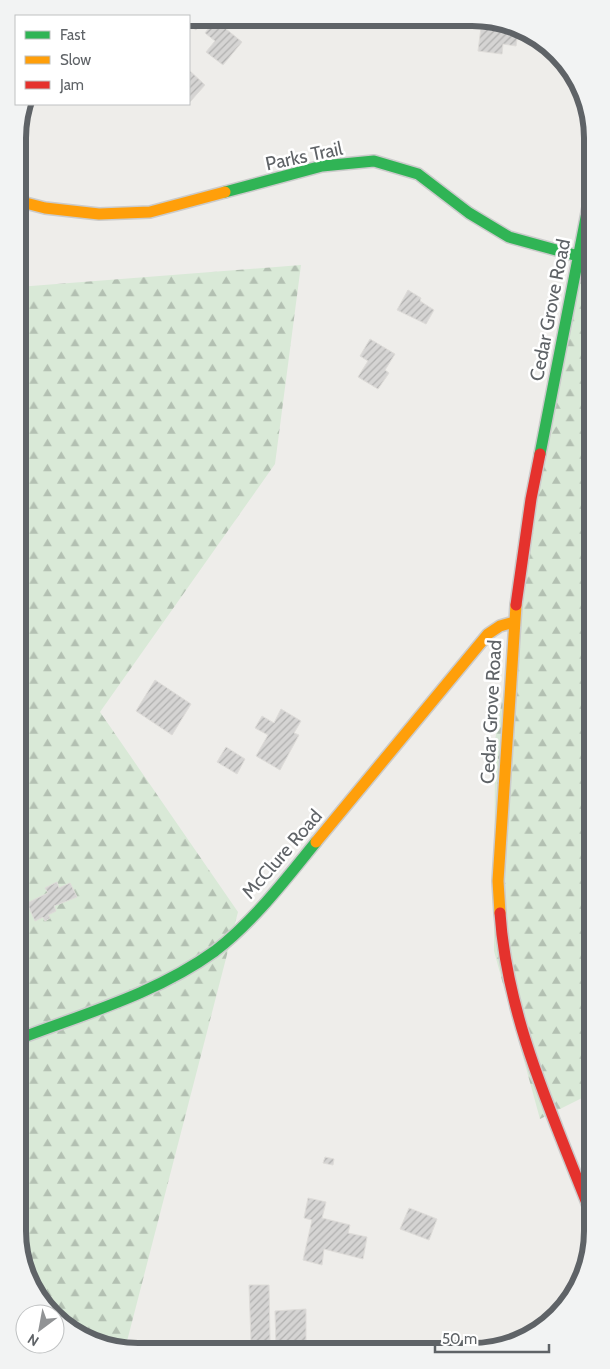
<svg xmlns="http://www.w3.org/2000/svg" width="610" height="1369" font-family="Cabin,sans-serif">
  <style>
    .forest { fill: url(#forest-firs) }
    .building { fill: url(#building-hatch); stroke: #dedcd9 }
    .lines { fill: none; stroke-linecap: round; stroke-linejoin: round }
    .fast-casing { stroke: #cbcbcb; stroke-width: 14 }
    .slow-casing { stroke: #cbcbcb; stroke-width: 14 }
    .jam-casing { stroke: #cbcbcb; stroke-width: 14 }
    .fast { stroke: #30b455; stroke-width: 11 }
    .slow { stroke: #ff9f0a; stroke-width: 11 }
    .jam { stroke: #e5322d; stroke-width: 11 }
    .labels { text-anchor: middle; dominant-baseline: central; stroke-width: 5; stroke-linejoin: round; paint-order: stroke }
    .street-label { font-size: 19px; fill: #5f6367; stroke: #fff }
    .rim { fill: none; stroke: #5f6367; stroke-width: 6 }
  </style>
  <defs>
    <pattern id="forest-firs" width="22" height="20" patternUnits="userSpaceOnUse" patternTransform="scale(1.25)"><rect width="22" height="20" fill="#d9e9d7"/><path d="M5 1l3.5 6h-7zM16 11l3.5 6h-7z" fill="#b3c0b2"/></pattern>
    <pattern id="building-hatch" width="6" height="6" patternUnits="userSpaceOnUse" patternTransform="scale(1.25)"><rect width="6" height="6" fill="#d5d4d3"/><path d="M-1 1l2-2M0 6l6-6M5 7l2-2" fill="none" stroke="#b0b0af"/></pattern>
  </defs>
  <rect width="100%" height="100%" fill="#eeedea"/>
  <!-- forest -->
  <path class="forest" d="M 589,175 L 592,1093 L 540,1119 L 494,951 L 495,740 L 519,605 Z
    M 301,265 L 275,464 L 100,712 L 238,912 L 125,1349 L 115,1349 L 58,1321 L 22,1263 L 18,287 Z"/>
  <!-- building -->
  <path class="building" d="M 189,18 L 204,18 L 196,30 L 189,25 Z
    M 215,20 L 242,42 L 223,65 L 206,52 L 215,41 L 205,33 Z
    M 482,20 L 495,20 L 506,25 L 505,31 L 518,32 L 516,46 L 503,44 L 502,54 L 478,51 Z
    M 189,70 L 205,85 L 189,103 Z
    M 408,290 L 421,298 L 420,301 L 434,310 L 426,324 L 397,310 Z
    M 370,339 L 395,354 L 385,370 L 389,373 L 378,389 L 358,377 L 368,361 L 360,356 Z
    M 155,680 L 191,704 L 172,735 L 136,711 Z
    M 281,709 L 301,721 L 294,733 L 299,735 L 280,770 L 256,756 L 268,735 L 255,728 L 262,716 L 274,723 Z
    M 226,747 L 245,759 L 237,774 L 217,762 Z
    M 589,844 L 591,844 L 591,857 L 589,857 Z
    M 57,882 L 59,888 L 70,883 L 77,897 L 54,906 L 56,911 L 48,915 L 50,918 L 45,921 L 43,917 L 35,921 L 27,903 L 48,893 L 45,888 Z
    M 325,1157 L 334,1159 L 333,1165 L 323,1163 Z
    M 308,1198 L 326,1202 L 322,1218 L 350,1225 L 348,1233 L 367,1237 L 363,1259 L 324,1249 L 322,1265 L 303,1260 L 312,1220 L 304,1218 Z
    M 409,1208 L 437,1219 L 429,1240 L 400,1229 Z
    M 249,1285 L 269,1285 L 270,1341 L 251,1341 Z
    M 306,1309 L 306,1343 L 276,1345 L 275,1311 Z"/>
  <g class="lines">
    <defs>
      <path id="fast" d="M 225,192 L 322,166 L 374,161 L 418,174 L 469,213 L 509,237 L 578,256
        M 540,454 L 589,202
        M 21,1038 C 87,1013 157,993 215,951 C 254,921 285,880 316,842"/>
      <path id="slow" d="M 18,201 L 45,208 L 99,214 L 150,212 L 225,192
        M 316,842 L 488,634 L 500,626 L 514,622
        M 500,913 L 498,881 L 516,605"/>
      <path id="jam" d="M 516,605 L 531,499 L 540,454
        M 500,913 C 507,1019 554,1118 592,1216"/>
    </defs>
    <!-- fast casing -->
    <use href="#fast" class="fast-casing"/>
    <!-- slow casing -->
    <use href="#slow" class="slow-casing"/>
    <!-- jam casing -->
    <use href="#jam" class="jam-casing"/>
    <!-- fast -->
    <use href="#fast" class="fast"/>
    <!-- slow -->
    <use href="#slow" class="slow"/>
    <!-- jam -->
    <use href="#jam" class="jam"/>
  </g>
  <g class="labels">
    <!-- street labels -->
    <g class="street-label">
      <text transform="translate(304 156) rotate(-12)">Parks Trail</text>
      <text transform="translate(550 310) rotate(-79)">Cedar Grove Road</text>
      <text transform="translate(491 712) rotate(-87)">Cedar Grove Road</text>
      <text transform="translate(282 854) rotate(-49)">McClure Road</text>
    </g>
  </g>
  <!-- crop -->
  <path d="M0 0H610V1369H0ZM138 26H472A112 112 0 0 1 584 138V1231A112 112 0 0 1 472 1343H138A112 112 0 0 1 26 1231V138A112 112 0 0 1 138 26Z" fill="#f2f3f3" fill-rule="evenodd"/>
  <path class="rim" d="M138 26H472A112 112 0 0 1 584 138V1231A112 112 0 0 1 472 1343H138A112 112 0 0 1 26 1231V138A112 112 0 0 1 138 26Z"/>
  <!-- legend -->
  <rect x="15" y="15" width="175" height="90" fill="#ffffff" stroke="#bfc1c2"/>
  <rect x="25" y="31" width="25" height="8" fill="#30b455" stroke="#bfc1c2"/>
  <text x="60" y="40" font-size="15" fill="#5f6367">Fast</text>
  <rect x="25" y="56" width="25" height="8" fill="#ff9f0a" stroke="#bfc1c2"/>
  <text x="60" y="65" font-size="15" fill="#5f6367">Slow</text>
  <rect x="25" y="81" width="25" height="8" fill="#e5322d" stroke="#bfc1c2"/>
  <text x="60" y="90" font-size="15" fill="#5f6367">Jam</text>
  <!-- north arrow -->
  <g transform="translate(40 1329) rotate(212)"><circle r="24" fill="#ffffff" stroke="#bfc1c2"/>
  <path d="M0-4L9 19L0 12L-9 19Z" fill="#919395"/>
  <text y="-8" font-size="14" font-weight="bold" text-anchor="middle" fill="#5f6367">N</text>
  </g>
  <!-- scale -->
  <path d="M435 1344v8h114v-8" fill="none" stroke="#5f6367" stroke-width="2.5"/>
  <text x="442" y="1344" font-size="15" fill="#5f6367" stroke="#ffffff" stroke-width="4" paint-order="stroke">50 m</text>
</svg>
